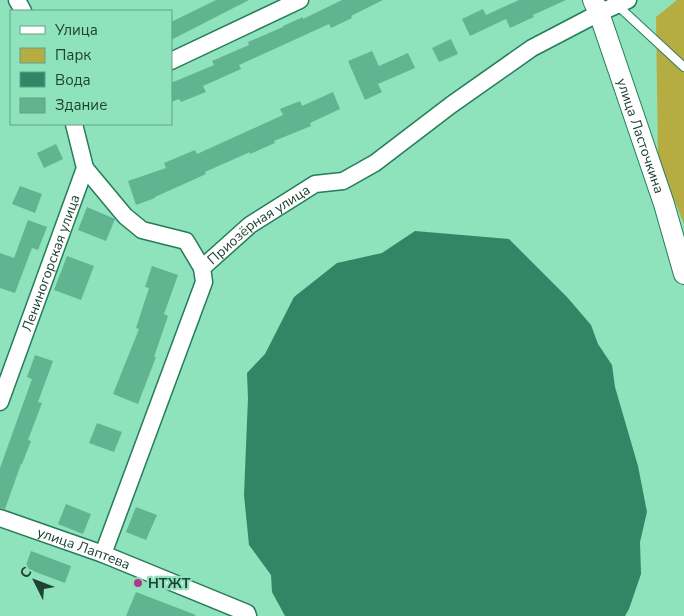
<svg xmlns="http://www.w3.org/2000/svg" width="684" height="616" font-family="'Nunito Sans',sans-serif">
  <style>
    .green { fill: #b5ac42 }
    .water { fill: #328665 }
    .building { fill: #61b490 }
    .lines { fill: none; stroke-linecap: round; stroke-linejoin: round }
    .service-casing { stroke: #247c5c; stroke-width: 10 }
    .minor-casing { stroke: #247c5c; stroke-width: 19 }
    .tertiary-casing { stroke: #247c5c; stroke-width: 22 }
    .service { stroke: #fff; stroke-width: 8 }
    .minor { stroke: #fff; stroke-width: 16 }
    .tertiary { stroke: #fff; stroke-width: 20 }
    .poi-dot { fill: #b13688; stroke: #8ee2bc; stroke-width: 2 }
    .labels { text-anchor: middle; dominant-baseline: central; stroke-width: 4.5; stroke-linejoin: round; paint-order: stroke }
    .street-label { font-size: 14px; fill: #1f4233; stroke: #8ee2bc }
    .poi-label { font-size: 14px; font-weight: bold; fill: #1f4233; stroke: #8ee2bc; text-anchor: start }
  </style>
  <rect width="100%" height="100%" fill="#8ee2bc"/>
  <!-- green -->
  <path class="green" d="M 677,0 L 684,0 L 684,224 L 658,159 L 656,17 Z"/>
  <!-- water -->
  <path class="water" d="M 415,231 L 509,239 L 567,297 L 591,325 L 598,344 L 612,365 L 615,387 L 638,466 L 647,512 L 640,542 L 641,574 L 629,609 L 625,616 L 285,616 L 272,592 L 271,575 L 249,545 L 244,495 L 248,398 L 247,373 L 265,354 L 294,297 L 337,263 L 382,253 Z"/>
  <!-- building -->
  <path class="building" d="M 216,0 L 249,0 L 171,40 L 171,22 Z
    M 342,0 L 383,0 L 351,16 L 352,18 L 331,28 L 329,24 L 239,65 L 241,69 L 203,86 L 206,92 L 181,102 L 179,99 L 171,102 L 171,83 L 214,65 L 212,61 L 249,45 L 248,42 L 283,27 L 283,26 L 303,17 L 303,19 Z
    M 519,0 L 566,0 L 533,15 L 534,17 L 510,28 L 506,19 L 470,36 L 462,19 L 483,9 L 486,15 Z
    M 451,39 L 458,54 L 439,62 L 432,48 Z
    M 372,51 L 379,66 L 408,53 L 415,68 L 378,84 L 382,92 L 365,100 L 348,61 Z
    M 333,92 L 340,109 L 310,123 L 311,126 L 274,141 L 275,143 L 250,154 L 250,152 L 205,172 L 206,174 L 155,197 L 155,198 L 136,205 L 128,181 L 166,168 L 164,163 L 195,150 L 197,154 L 283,115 L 280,109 L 300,101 L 302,106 Z
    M 56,144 L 63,159 L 44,168 L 37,153 Z
    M 20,186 L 42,194 L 35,213 L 12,204 Z
    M 87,207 L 115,219 L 106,241 L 78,230 Z
    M 28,220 L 47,227 L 38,250 L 32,248 L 15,293 L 0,288 L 0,253 L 14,258 Z
    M 67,256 L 94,266 L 81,300 L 54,290 Z
    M 152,266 L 178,275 L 164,314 L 168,316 L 154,357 L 156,357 L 138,404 L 113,394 L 139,329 L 136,328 L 149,288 L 145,287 Z
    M 35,355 L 53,361 L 38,402 L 42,403 L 28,440 L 31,441 L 22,464 L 21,464 L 5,509 L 0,508 L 0,468 L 32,379 L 27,377 Z
    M 97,423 L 122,432 L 114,452 L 89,443 Z
    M 66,504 L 91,514 L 83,534 L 58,524 Z
    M 136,507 L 157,515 L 146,540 L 126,532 Z
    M 31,551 L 71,566 L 65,583 L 25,568 Z
    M 136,592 L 196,615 L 195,616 L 126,616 Z"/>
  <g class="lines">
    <defs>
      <path id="service" d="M 617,5 L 684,67"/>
      <g id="minor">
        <path d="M 17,0 L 23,11"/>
        <path d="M 171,61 L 300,0"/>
        <path d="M 85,168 L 125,216 L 142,230 L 186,241 L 202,268"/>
        <path id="s1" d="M 0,402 L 85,168 L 74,124"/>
        <path id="s2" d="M 0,518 L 103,554 L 247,613 L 248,616"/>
        <path id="s3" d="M 103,554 L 204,282 L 202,268 L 250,225 L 315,184 L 343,181 L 375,163 L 451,105 L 532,48 L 599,13 L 628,0"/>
      </g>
      <g id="tertiary">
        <path id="s4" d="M 593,0 L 599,13 L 664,204 L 684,274"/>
      </g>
    </defs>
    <!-- service casing -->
    <use href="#service" class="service-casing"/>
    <!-- minor casing -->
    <use href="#minor" class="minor-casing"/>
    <!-- tertiary casing -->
    <use href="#tertiary" class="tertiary-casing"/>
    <!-- service -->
    <use href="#service" class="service"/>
    <!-- minor -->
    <use href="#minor" class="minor"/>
    <!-- tertiary -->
    <use href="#tertiary" class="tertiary"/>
  </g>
  <!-- markers -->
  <circle class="poi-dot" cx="138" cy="583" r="5"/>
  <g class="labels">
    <!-- street labels -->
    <g class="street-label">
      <text stroke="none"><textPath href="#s4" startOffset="144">улица Ласточкина</textPath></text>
      <text stroke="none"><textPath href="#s3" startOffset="376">Приозёрная улица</textPath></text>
      <text stroke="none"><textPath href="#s1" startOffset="148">Лениногорская улица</textPath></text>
      <text stroke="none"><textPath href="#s2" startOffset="89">улица Лаптева</textPath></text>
    </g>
    <!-- poi labels -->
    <g class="poi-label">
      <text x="148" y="583">НТЖТ</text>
    </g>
  </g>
  <!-- legend -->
  <rect x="10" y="10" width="162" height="115" fill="#8ee2bc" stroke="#62a285"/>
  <rect x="20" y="26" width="25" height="8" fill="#ffffff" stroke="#62a285"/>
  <text x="55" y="35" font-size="15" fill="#1f4233">Улица</text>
  <rect x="20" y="48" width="25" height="15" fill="#b5ac42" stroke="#62a285"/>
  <text x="55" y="60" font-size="15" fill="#1f4233">Парк</text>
  <rect x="20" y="72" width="25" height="15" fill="#328665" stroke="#62a285"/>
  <text x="55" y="85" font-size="15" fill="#1f4233">Вода</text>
  <rect x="20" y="98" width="25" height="15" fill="#61b490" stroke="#62a285"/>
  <text x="55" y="110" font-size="15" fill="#1f4233">Здание</text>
  <!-- north arrow -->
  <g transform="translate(35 581) rotate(312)" stroke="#8ee2bc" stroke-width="4" paint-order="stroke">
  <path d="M0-4L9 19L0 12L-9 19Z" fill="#1f4233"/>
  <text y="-8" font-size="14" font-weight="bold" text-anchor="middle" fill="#1f4233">С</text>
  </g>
</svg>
